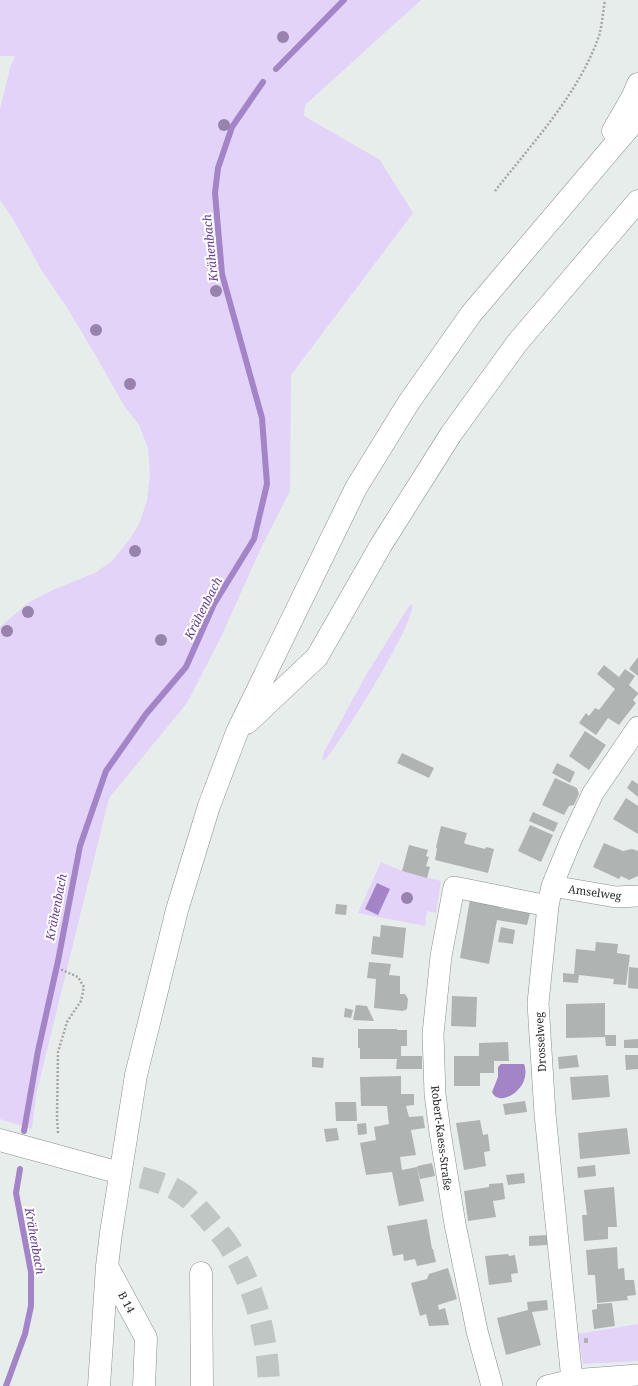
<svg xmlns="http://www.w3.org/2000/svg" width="638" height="1386" font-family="'Noto Serif',serif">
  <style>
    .green { fill: #e4d3f9 }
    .water { fill: #a384c7 }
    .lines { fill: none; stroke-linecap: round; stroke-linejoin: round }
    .stream { stroke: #a384c7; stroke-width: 6 }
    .building { fill: #afb4b2 }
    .secondary-tunnel { stroke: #c0c6c4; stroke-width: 22; stroke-dasharray: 22 11; stroke-linecap: butt }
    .street-casing { stroke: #898e8c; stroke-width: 22 }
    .secondary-casing { stroke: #898e8c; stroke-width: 23 }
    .primary-casing { stroke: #898e8c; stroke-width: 23 }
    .path { stroke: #a3a7a5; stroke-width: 2.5; stroke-dasharray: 2 2; stroke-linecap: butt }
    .street { stroke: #fff; stroke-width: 21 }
    .secondary { stroke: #fff; stroke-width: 22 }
    .primary { stroke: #fff; stroke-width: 22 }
    .tree { fill: #9783ad }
    .labels { text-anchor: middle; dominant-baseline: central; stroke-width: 4; stroke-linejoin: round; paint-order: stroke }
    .street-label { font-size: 11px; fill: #262827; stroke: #fff }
    .water-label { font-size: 12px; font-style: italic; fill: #694092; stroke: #fff }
  </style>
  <rect width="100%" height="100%" fill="#e7edeb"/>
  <!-- green -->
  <path class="green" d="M 0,0 L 421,0 L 305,105 L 304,116 L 380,160 L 413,213 L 291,375 L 290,491 L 261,548 L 220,639 L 187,703 L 109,798 L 36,1095 L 32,1129 L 0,1119 L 0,627 L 29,602 L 55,589 L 95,573 L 112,561 L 129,540 L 139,524 L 147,501 L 150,474 L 148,448 L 139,425 L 125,407 L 93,351 L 66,306 L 42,271 L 13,219 L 0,200 L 0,109 L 10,68 L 15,56 L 0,56 Z
    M 412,604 C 418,619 340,744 325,760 L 322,760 L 324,752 L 366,675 L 409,606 Z
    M 381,862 L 402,871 L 441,881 L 436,913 L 427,911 L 425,926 L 358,913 Z
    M 638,1324 L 638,1361 L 583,1364 L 578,1334 Z"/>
  <!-- water -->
  <path class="water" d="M 377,883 L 390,889 L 378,915 L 365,909 Z
    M 501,1064 L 524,1064 C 533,1088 499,1109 492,1092 L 498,1077 L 498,1067 Z"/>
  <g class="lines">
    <!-- stream -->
    <path class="stream" d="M 276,69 L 344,0
      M 24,1131 L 38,1051 L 58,961 L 80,846 L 106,771 L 146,714 L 186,667 L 214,604 L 254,539 L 267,484 L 262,418 L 222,274 L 215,193 L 218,168 L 232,127 L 263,82
      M 6,1386 L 25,1334 L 31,1306 L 31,1272 L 16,1193 L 20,1169"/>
  </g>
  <!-- building -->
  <path class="building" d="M 638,657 L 638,676 L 629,669 Z
    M 604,665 L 619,677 L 625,669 L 635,676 L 629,685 L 638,693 L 638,694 L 633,700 L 636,703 L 619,725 L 608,718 L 596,735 L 579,723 L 586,713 L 589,716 L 595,708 L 599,710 L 615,689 L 597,674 Z
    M 585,731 L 606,745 L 589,770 L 569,756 Z
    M 402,753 L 434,768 L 429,778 L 397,763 Z
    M 557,763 L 575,772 L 570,783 L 552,773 Z
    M 555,778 L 577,788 L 579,794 L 574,805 L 569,806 L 564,815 L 542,805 Z
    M 632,780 L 638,784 L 638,797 L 627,788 Z
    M 626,798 L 638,806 L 638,834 L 613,819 Z
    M 533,812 L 558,823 L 554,832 L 529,821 Z
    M 530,825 L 553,835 L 541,862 L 518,851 Z
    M 441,826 L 467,833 L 464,843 L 466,844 L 485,849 L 486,847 L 494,849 L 488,873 L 435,860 L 437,849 L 436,847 Z
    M 604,843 L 623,851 L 632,849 L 638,851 L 638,876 L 629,880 L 621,876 L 619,879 L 593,867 Z
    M 409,845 L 428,850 L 426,856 L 429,857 L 426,866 L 430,867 L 427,878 L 402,871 Z
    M 470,899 L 500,904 L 500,908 L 530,913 L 527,925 L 497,920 L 489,964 L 460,958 Z
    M 336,904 L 347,905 L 346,915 L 335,914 Z
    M 381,925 L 406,928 L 403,958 L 371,954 L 373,936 L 380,937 Z
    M 501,927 L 515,930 L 513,944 L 498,942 Z
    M 596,942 L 618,944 L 617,953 L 630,955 L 626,985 L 613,984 L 614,979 L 579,975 L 578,983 L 563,982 L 563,973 L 574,974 L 576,949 L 595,951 Z
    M 369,962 L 391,964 L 389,975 L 400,976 L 400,994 L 405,994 L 408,999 L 407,1009 L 403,1011 L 374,1008 L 376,979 L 367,978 Z
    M 629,967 L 638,968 L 638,989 L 628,988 Z
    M 452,996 L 477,997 L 476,1027 L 451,1026 Z
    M 605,1003 L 605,1035 L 616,1035 L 616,1046 L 606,1046 L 605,1037 L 566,1038 L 566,1004 Z
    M 356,1005 L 367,1006 L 374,1021 L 353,1020 Z
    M 345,1008 L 353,1010 L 351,1018 L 344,1017 Z
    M 358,1029 L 397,1029 L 397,1030 L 407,1030 L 407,1046 L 401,1046 L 401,1056 L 422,1056 L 422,1069 L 396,1069 L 397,1059 L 360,1059 L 360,1048 L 358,1048 Z
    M 638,1039 L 638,1048 L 624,1048 L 624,1040 Z
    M 508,1042 L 509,1061 L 494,1061 L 494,1073 L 480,1073 L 480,1086 L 454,1086 L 454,1056 L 479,1056 L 479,1043 Z
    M 577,1055 L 579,1067 L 559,1069 L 558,1057 Z
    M 625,1055 L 638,1055 L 638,1069 L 626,1070 Z
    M 312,1057 L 324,1058 L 323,1068 L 312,1067 Z
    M 608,1075 L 610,1097 L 572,1100 L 570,1077 Z
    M 401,1076 L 401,1094 L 414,1094 L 414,1105 L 406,1106 L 409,1117 L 423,1116 L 425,1128 L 411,1130 L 416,1155 L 400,1157 L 402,1170 L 417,1167 L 424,1201 L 399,1206 L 392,1172 L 366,1175 L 360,1143 L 376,1140 L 374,1127 L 389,1124 L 387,1106 L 361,1106 L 360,1077 Z
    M 525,1101 L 527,1112 L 505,1115 L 503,1104 Z
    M 335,1102 L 356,1102 L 357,1121 L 336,1121 Z
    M 480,1120 L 483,1135 L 488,1134 L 490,1151 L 484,1152 L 486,1166 L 464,1170 L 456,1123 Z
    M 366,1123 L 367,1134 L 358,1135 L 357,1124 Z
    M 337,1128 L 339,1140 L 326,1142 L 324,1129 Z
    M 627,1128 L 630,1154 L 580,1159 L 578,1133 Z
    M 432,1163 L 435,1176 L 420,1179 L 417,1166 Z
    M 595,1165 L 596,1176 L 578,1178 L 577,1167 Z
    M 524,1173 L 525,1183 L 508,1185 L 506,1175 Z
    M 503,1183 L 505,1199 L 493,1201 L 496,1217 L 468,1221 L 464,1191 L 489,1187 L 489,1184 Z
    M 614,1187 L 617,1227 L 608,1227 L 608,1239 L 584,1241 L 582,1215 L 587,1215 L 584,1190 Z
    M 427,1219 L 432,1249 L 433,1249 L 436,1262 L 417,1266 L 415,1259 L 404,1261 L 403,1254 L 393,1256 L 387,1226 Z
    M 547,1235 L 547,1245 L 529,1246 L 529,1236 Z
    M 617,1247 L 618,1269 L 624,1268 L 625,1280 L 634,1280 L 636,1295 L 627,1296 L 628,1300 L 597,1303 L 595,1275 L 588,1275 L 586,1250 Z
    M 508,1254 L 509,1256 L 515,1255 L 518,1273 L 511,1274 L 512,1282 L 489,1285 L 485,1256 Z
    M 448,1268 L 457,1299 L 438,1305 L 439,1310 L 445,1308 L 449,1325 L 429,1326 L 426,1314 L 420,1316 L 411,1283 L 427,1279 L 429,1274 Z
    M 547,1300 L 548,1310 L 532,1312 L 541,1345 L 506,1355 L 497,1318 L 528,1310 L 527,1302 Z
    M 612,1303 L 615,1326 L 594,1329 L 592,1310 L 597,1309 L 597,1304 Z
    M 584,1338 L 588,1338 L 588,1343 L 584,1343 Z"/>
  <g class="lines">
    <!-- secondary-tunnel -->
    <path class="secondary-tunnel" d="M 109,1170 C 129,1175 160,1180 178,1191 C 189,1197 199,1209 207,1218 C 215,1228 225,1238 231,1249 C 256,1290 268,1339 269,1386"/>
    <defs>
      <path id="street" d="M 552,886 L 616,897 L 638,896
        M 572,1380 L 545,1114 L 538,1003 L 548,906 L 552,886 L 571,840 L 593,793 L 638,727
        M 492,1386 L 477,1331 L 455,1224 L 440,1132 L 435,1094 L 433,1034 L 441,956 L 454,887 L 548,906
        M 547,1386 L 572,1380 L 638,1375"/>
      <path id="secondary" d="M 0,1140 L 109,1170
        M 201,1273 L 202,1386"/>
      <path id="primary" d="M 613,131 L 633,96 L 638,84
        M 247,723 L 317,657 L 381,545 L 451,434 L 517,343 L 638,201
        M 107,1266 L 146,1338 L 144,1386
        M 99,1386 L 107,1266 L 111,1233 L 136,1075 L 177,910 L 209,806 L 237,732 L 356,488 L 409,402 L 471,314 L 638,117"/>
    </defs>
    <!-- street casing -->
    <use href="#street" class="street-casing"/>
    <!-- secondary casing -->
    <use href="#secondary" class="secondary-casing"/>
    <!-- primary casing -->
    <use href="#primary" class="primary-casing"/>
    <!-- path -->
    <path class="path" d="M 495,191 C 533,142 578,95 599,36 C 602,25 603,12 605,0
      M 58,1133 L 57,1118 L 58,1052 L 67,1022 L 81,1001 L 84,987 L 78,977 L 60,969"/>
    <!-- street -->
    <use href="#street" class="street"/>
    <!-- secondary -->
    <use href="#secondary" class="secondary"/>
    <!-- primary -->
    <use href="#primary" class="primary"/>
  </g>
  <!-- trees -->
  <g class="tree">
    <circle cx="283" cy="37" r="6"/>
    <circle cx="224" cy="125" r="6"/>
    <circle cx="216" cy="291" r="6"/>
    <circle cx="96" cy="330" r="6"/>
    <circle cx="130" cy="384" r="6"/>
    <circle cx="135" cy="551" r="6"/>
    <circle cx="28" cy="612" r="6"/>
    <circle cx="7" cy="631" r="6"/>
    <circle cx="161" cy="640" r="6"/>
    <circle cx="407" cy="898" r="6"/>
  </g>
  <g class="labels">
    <!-- street labels -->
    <g class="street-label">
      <text transform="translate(595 892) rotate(8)">Amselweg</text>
      <text transform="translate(540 1042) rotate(-93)">Drosselweg</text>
      <text transform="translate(442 1138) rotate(83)">Robert-Kaess-Straße</text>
      <text transform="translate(127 1302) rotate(62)">B 14</text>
    </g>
    <!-- water labels -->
    <g class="water-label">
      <text transform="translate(210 248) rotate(-96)">Krähenbach</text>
      <text transform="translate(203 608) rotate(-63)">Krähenbach</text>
      <text transform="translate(56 907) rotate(-79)">Krähenbach</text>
      <text transform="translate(35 1241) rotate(80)">Krähenbach</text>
    </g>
  </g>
</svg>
